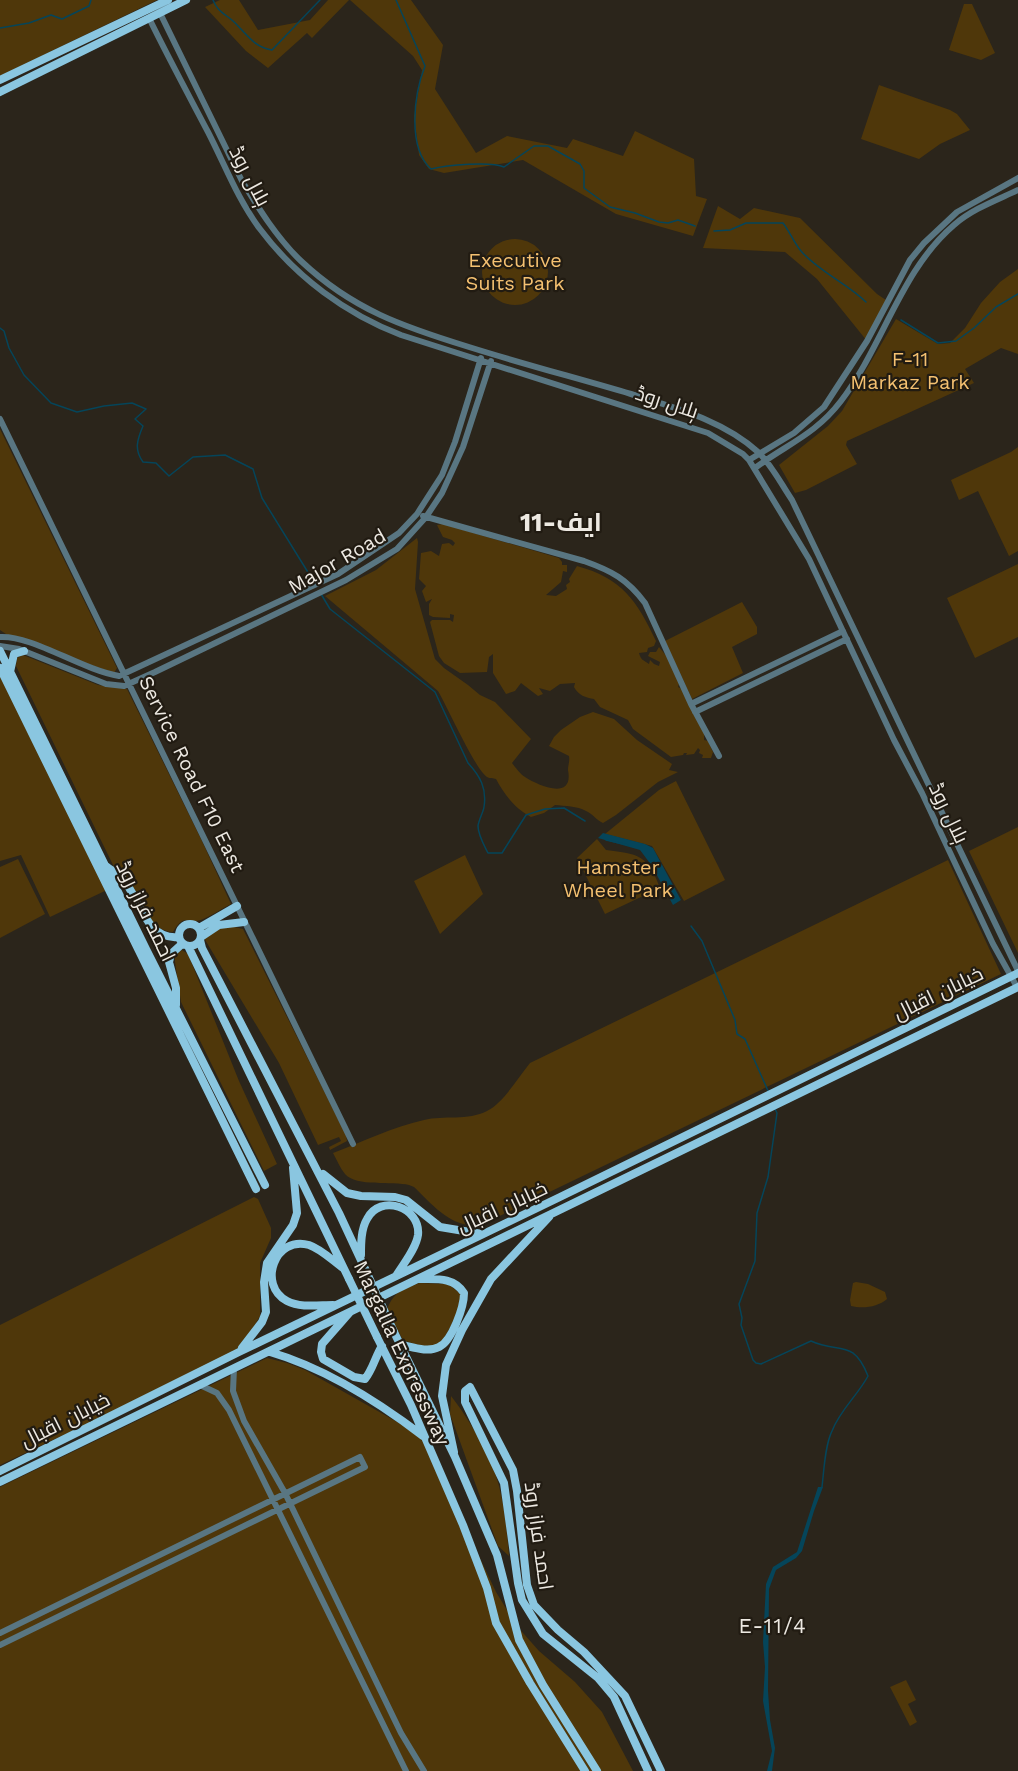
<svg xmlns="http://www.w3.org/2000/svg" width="1018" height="1771" font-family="'Work Sans',Cairo,sans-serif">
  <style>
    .green { fill: #4f370a }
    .water { fill: #05455a }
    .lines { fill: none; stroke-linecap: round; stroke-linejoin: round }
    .stream { stroke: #05455a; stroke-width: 1.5 }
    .minor { stroke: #597682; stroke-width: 6 }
    .major { stroke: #8ac6e0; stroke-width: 8 }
    .major-bridge { stroke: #8ac6e0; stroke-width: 8 }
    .labels { text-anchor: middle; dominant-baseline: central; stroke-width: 4.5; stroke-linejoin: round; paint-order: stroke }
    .street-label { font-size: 20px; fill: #ede9e2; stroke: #211b12 }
    .park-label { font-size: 20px; fill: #f5c171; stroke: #211b12 }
    .neighbourhood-label { font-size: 21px; letter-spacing: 1.5px; fill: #ede9e2; stroke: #211b12 }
    .district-label { font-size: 26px; font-weight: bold; fill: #ede9e2; stroke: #211b12 }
  </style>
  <rect width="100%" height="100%" fill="#2b251b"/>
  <!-- green -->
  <path class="green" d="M 0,0 L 157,0 L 0,76 Z
    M 220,0 L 239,0 L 258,30 L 310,20 L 328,0 L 349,0 L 312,38 L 307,33 L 268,68 L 246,51 L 205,7 Z
    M 350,0 L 411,0 L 443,45 L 435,89 L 476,153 L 507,136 L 567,148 L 573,139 L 623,156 L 635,131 L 694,159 L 696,196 L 707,199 L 693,236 L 616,214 L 523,160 L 444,173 L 429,169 L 419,155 L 414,116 L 422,70 L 413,56 Z
    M 964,4 L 972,4 L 995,53 L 981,60 L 949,50 Z
    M 879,85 L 950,110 L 957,114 L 970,130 L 940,144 L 919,159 L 861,139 Z
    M 718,206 L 740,219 L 754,208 L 800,218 L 877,294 L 886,300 L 867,341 L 817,279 L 785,252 L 703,248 Z
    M482 272a33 33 0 1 1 66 0a33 33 0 1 1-66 0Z
    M 1018,269 L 1018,354 L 1001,348 L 965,369 L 974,383 L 847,441 L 846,445 L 857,464 L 806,490 L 795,493 L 779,465 L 828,426 L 842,411 L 896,319 L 938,344 L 950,343 L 965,328 L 981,303 L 1000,282 Z
    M 0,429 L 117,668 L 114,673 L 9,636 L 0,630 Z
    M 1018,447 L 1018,551 L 1009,556 L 978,491 L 959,500 L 951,480 L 1011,452 Z
    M 443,524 L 559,558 L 562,562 L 562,565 L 567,565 L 567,572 L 563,571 L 561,582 L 546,595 L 556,596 L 567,589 L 566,585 L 570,582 L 569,579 L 577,566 C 622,578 637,601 656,641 L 654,646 L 648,648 L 647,652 L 639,653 C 641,661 644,660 649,664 L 650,660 L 654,664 L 659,666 L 660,662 L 648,656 L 650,652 L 656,652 L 659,647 L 668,658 L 679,684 L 678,687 L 684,690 L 704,733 L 704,740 L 708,741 L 713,752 L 711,758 L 702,758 L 703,755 L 699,753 L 700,750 L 698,748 L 694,754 L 686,755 L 687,753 L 684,753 L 683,755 L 671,757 L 633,729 L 628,720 L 600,707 L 594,699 C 586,698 578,695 574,687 L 575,683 L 560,684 L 550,691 L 539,688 L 543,694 L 538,696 L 521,683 L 515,691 L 506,694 L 493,673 L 493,654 L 489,657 L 487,672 L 460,673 L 444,663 L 439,656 L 430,622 L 432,620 L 450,620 L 453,622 L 454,615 L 450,614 L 450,618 L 433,617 L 429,615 L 429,604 L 432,599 L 426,602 L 422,591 L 426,586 L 419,579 L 421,553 L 431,551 L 439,556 L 442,544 L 449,543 L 453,546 L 455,543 L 452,540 L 443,537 L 437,525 Z
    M 417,538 L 418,542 L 415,589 L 435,659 L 444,668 L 468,685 L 480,695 L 495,702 L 531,739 L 512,763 C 516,768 520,774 525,777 C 539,786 574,801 568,770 C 568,765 570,761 569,756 L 549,746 L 554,737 L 561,730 L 580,717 L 593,712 L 614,719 L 637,740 L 672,764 L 669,770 L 678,772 L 658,782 L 616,815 L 603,823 C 596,820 593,814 586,811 C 577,806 565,806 555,805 L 544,813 L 531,817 C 515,809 504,794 496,779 C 493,778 490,779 487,777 C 475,769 448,708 438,691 L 325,596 L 376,570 Z
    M 1018,564 L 1018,637 L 975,658 L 947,598 Z
    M 742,602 L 757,627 L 757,634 L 732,647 L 743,673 L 692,699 L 665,641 Z
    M 23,655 L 98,685 L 127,689 L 201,839 L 231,904 C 221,909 211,916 201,920 C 186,925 185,912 173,932 C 145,932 134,883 114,867 L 16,666 L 17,658 Z
    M 0,668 L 109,889 L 50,917 L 21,855 L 0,861 Z
    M 676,781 L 725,880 L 684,901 L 652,846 L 605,834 L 659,790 Z
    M 1018,827 L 1018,953 L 969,851 Z
    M 597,839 L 606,850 C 639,854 648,855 660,888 L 605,914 L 577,858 Z
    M 465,855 L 483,894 L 440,934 L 414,881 Z
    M 18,859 L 45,914 L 0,938 L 0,867 Z
    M 948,860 L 1001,974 L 483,1224 C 453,1231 433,1205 414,1187 L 409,1185 C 393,1181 356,1187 345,1174 C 340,1168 337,1160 333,1153 C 362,1142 393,1127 424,1120 C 444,1115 468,1121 487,1111 C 504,1102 517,1079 530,1063 Z
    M 230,926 L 243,929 L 346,1135 L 347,1141 L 330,1150 L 329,1147 L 341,1141 L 339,1137 L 318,1145 L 279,1063 L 204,938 L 219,927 Z
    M 182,950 L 188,954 L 239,1081 L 277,1164 L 264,1171 L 181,1002 L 175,962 L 175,955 Z
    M 254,1197 L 258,1199 L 271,1228 L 271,1238 L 260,1263 L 260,1316 L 239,1352 L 0,1465 L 0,1325 Z
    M 856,1282 L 868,1284 L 885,1292 L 887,1299 C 878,1307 863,1309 851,1306 L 850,1300 L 853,1283 Z
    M 419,1283 L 448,1284 L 461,1294 C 461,1305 447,1341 436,1345 C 427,1349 412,1343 403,1340 L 387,1310 C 393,1292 402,1290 419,1283 Z
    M 267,1358 L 287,1363 L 305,1370 L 422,1436 L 496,1592 L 516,1625 L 539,1651 L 575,1682 L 602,1712 L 633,1771 L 0,1771 L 0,1487 Z
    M 451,1396 C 469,1419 492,1457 499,1486 C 505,1509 507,1533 509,1556 L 498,1546 L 450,1414 Z
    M 906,1680 L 916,1700 L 908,1704 L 917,1722 L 910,1726 L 890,1687 Z"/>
  <!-- water -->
  <path class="water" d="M 603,833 L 645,844 L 653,848 L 681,900 L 673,905 L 652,866 L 640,850 L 598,838 Z
    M 818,1487 L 823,1487 L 814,1511 L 802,1551 L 796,1558 L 776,1570 L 769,1589 L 768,1691 L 770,1720 L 775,1748 L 772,1771 L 767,1771 L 772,1751 L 763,1701 L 765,1667 L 763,1642 L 766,1584 L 773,1567 L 797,1552 Z"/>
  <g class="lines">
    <!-- stream -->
    <path class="stream" d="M 213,0 C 217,11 225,14 233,21 C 246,33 253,47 272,50 L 320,0
      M 396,0 L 425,66 C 414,94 407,147 431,169 C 447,165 491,161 504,167 L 534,146 L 548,146 L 580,164 L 584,171 L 584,188 L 610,207 L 635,213 L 659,222 L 668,223 L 678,220 L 695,226
      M 0,28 L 29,23 L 51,15 L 62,19 L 89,6 L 91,0
      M 714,231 L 730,230 L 746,223 L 783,223 C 790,232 794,243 801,251 C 819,272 847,283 866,302
      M 901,320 L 938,343 L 956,341 L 974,328 L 996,307 L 1018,294
      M 0,328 L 4,331 L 9,348 L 24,375 L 51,403 L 77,412 L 104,406 L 132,403 L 146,409 L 135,419 L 143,426 C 137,440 134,450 143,462 L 156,463 L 169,476 L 193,457 L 225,455 L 253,469 L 262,498 L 314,582
      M 321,594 L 330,609 L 435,692 L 468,763 C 480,776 487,788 484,807 C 483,813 479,819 478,826 C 478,835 484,845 488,853 L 502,853 L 526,815 L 545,809 L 564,808 L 585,821
      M 606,840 L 628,845
      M 691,926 L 702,941 L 735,1020 L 737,1034 L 745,1039 L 769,1093
      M 775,1109 L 777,1113 L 768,1177 L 757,1213 L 755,1261 L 739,1304 L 742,1318 L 741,1325 L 753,1360 L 756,1363 L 761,1364 L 811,1341 C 839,1354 853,1338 868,1376 C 858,1395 840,1410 832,1431 C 825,1445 824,1470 822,1487"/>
    <!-- minor -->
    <path class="minor" d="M 160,13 L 242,181 C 259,209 277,238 301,261 C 353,310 404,327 469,347 C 523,364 577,378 631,394 C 675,408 723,420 758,452 C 772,465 781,484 792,500 L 1018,971
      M 149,18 C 168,57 188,94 208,132 C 225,165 238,200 260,229 C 296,277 346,314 401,335 L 708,433 L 743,454 L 749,460 L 809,559 L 894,740 L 922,793 L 993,944 L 1017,987
      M 0,419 L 353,1144
      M 749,460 L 794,433 L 824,407 L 867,341 L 910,260 L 924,243 L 957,212 L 1018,178
      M 755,468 C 787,444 815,435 841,401 C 883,346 901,270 954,225 C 972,209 997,200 1018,190
      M 423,516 L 584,561 C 612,571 627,579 645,603 L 691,704 L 719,756
      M 0,637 C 32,635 82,670 119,676 L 338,574 L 399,533 L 417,514 L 442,475 L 455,442 L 481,358
      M 0,646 L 19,649 L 106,684 L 124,686 L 155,672 L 346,580 L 397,549 L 426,517 L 442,493 L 463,447 L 491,361
      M 691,704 L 843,631
      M 695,712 L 847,639
      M 234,1368 L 233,1391 L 244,1421 L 285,1493 L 401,1733 L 424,1771
      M 200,1385 L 217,1393 L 229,1410 L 406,1771
      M 0,1633 L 360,1457 L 365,1467 L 0,1645"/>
    <!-- major -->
    <path class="major" d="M 0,80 L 168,0
      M 0,92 L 186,0
      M 0,651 L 146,949 L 265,1185
      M 0,668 L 256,1189
      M 10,672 L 14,654 L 24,651
      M 106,866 C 111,870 118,874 122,878 C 140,897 145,940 178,937
      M179 935a11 11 0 1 1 22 0a11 11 0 1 1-22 0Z
      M 199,928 L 237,906
      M 201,937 L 219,925 L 244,922
      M 200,940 L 202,948 L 339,1213 L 366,1271
      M 188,946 L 349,1279
      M 176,1005 L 176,988 L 169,962 L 171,954 L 182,944
      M 323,1174 L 347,1193 L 361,1196 L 395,1197 L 406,1200 L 440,1227 L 482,1234
      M 361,1255 C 361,1244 361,1229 367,1219 C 380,1193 421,1207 418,1235 C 416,1249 403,1264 396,1276
      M 333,1305 C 319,1305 300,1308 287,1301 C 257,1285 275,1235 309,1245 C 321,1249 333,1261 343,1268
      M 350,1312 L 322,1344 L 321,1352 L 323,1359 L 354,1377 L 365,1379 C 373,1369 375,1357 382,1346
      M 394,1332 L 455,1457 L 497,1555 L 519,1640 L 543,1685 L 597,1771
      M 377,1337 L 411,1405 L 463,1525 L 487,1588 L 496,1623 L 530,1683 L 585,1771
      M 402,1345 C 412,1347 428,1353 439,1347 C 452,1341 464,1307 464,1293 C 454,1277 437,1279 420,1279
      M 242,1348 L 262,1322 L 266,1312 L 264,1282 L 267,1263 L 293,1225 L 297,1213 L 293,1168
      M 270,1352 C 325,1368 377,1401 423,1436
      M 454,1452 L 442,1396 L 446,1365 L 462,1330 L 491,1279 L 549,1217
      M 0,1471 L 239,1352 L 560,1197 L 1018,973
      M 0,1482 L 1018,987
      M 648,1771 L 614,1697 L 598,1678 L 543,1634 L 522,1600 L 518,1583 L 504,1483 L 465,1402 L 465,1391 L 470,1387 L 513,1470 L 517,1491 L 527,1585 L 534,1605 L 558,1630 L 584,1652 L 625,1696 L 661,1771"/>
    <!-- major-bridge -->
    <path class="major-bridge" d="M 366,1271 L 394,1332
      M 349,1279 L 377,1337"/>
  </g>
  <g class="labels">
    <!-- street labels -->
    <g class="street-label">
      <text transform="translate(250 176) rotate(62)">ہلال روڈ</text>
      <text transform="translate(667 402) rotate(18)">ہلال روڈ</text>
      <text transform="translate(337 561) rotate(-30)">Major Road</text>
      <text transform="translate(192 774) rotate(64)">Service Road F10 East</text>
      <text transform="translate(949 813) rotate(64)">ہلال روڈ</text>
      <text transform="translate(146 911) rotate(64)">احمد فراز روڈ</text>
      <text transform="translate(938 993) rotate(-26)">خیابان اقبال</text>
      <text transform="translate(502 1207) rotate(-25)">خیابان اقبال</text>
      <text transform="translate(402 1353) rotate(65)">Margalla Expressway</text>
      <text transform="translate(65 1420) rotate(-27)">خیابان اقبال</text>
      <text transform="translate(539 1536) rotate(82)">احمد فراز روڈ</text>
    </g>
    <!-- park labels -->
    <g class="park-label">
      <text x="515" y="260">Executive<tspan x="515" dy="23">Suits Park</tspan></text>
      <text x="910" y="359">F-11<tspan x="910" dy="23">Markaz Park</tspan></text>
      <text x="618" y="867">Hamster<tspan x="618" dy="23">Wheel Park</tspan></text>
    </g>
    <!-- neighbourhood labels -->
    <g class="neighbourhood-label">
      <text x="773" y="1625">E-11/4</text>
    </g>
    <!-- district labels -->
    <g class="district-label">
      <text x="561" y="522">ایف-11</text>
    </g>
  </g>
</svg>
